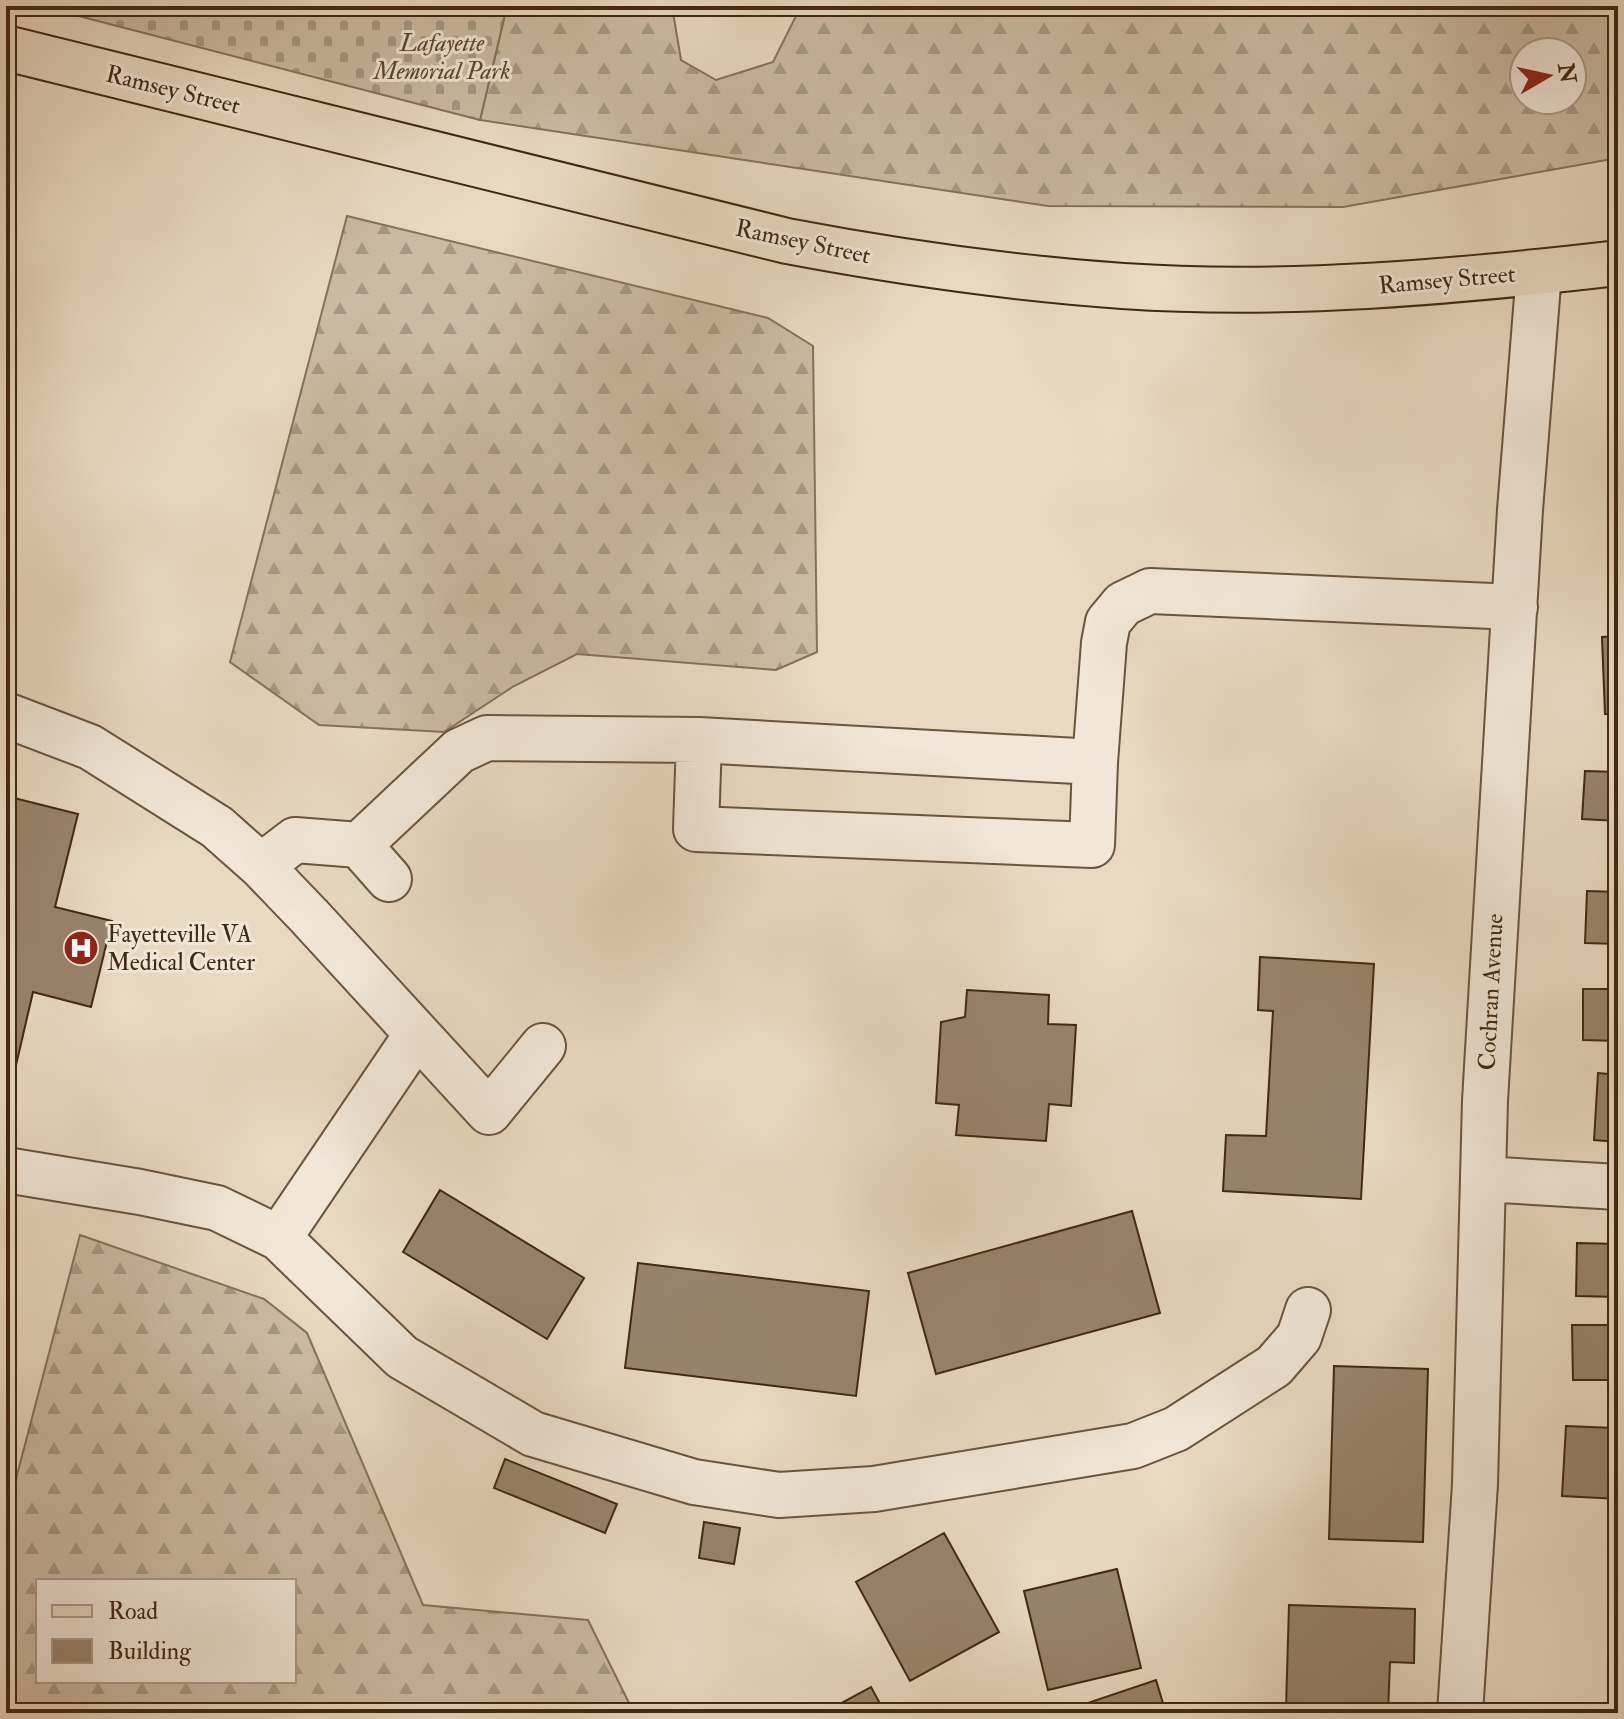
<svg xmlns="http://www.w3.org/2000/svg" width="1624" height="1719" font-family="'IM FELL Double Pica',serif">
  <style>
    .forest { fill: url(#forest-firs); stroke: #86725a; stroke-width: 2; fill-rule: evenodd }
    .cemetery { fill: url(#cemetery-stones); stroke: #86725a; stroke-width: 2 }
    .building { fill: #98846d; stroke: #412811; stroke-width: 2 }
    .lines { fill: none; stroke-linecap: round; stroke-linejoin: round }
    .minor-casing { stroke: #6b543d; stroke-width: 48 }
    .major-casing { stroke: #412811; stroke-width: 48 }
    .minor { stroke: #f1e6d7; stroke-width: 44 }
    .major { stroke: #e9d9c2; stroke-width: 44 }
    .labels { text-anchor: middle; dominant-baseline: central; stroke-width: 6; stroke-linejoin: round; paint-order: stroke }
    .park-label { font-size: 24px; font-style: italic; fill: #5d452e; stroke: #f1e6d7 }
    .street-label { font-size: 24px; fill: #412811; stroke: #f1e6d7 }
    .poi-label { font-size: 24px; fill: #412811; stroke: #f1e6d7; text-anchor: start }
  </style>
  <defs>
    <pattern id="forest-firs" width="22" height="20" patternUnits="userSpaceOnUse" patternTransform="scale(2)"><rect width="22" height="20" fill="#ccbba4"/><path d="M5 1l3.5 6h-7zM16 11l3.5 6h-7z" fill="#a79884"/></pattern>
    <pattern id="cemetery-stones" width="16" height="16" patternUnits="userSpaceOnUse" patternTransform="scale(2)"><rect width="16" height="16" fill="#ccbba4"/><path d="M2 7V4a2 2 0 0 1 4 0v3zM10 15v-3a2 2 0 0 1 4 0v3z" fill="#a79884"/></pattern>
  </defs>
  <rect width="100%" height="100%" fill="#e9d9c2"/>
  <filter id="stains"><feTurbulence type="fractalNoise" baseFrequency=".0025" numOctaves="4"/><feColorMatrix values="0 0 0 0 .2 0 0 0 0 .09 0 0 0 0 .02 0 0 0 .5 -.17"/></filter>
  <radialGradient id="worn" r=".72"><stop offset=".6" stop-color="#630" stop-opacity="0"/><stop offset="1" stop-color="#630" stop-opacity=".3"/></radialGradient>
  <!-- forest -->
  <path class="forest" d="M 507,6 L 672,6 L 681,60 L 716,80 L 773,62 L 801,6 L 1618,6 L 1618,158 L 1343,207 L 1048,206 L 480,120 ZM 1524,52 L 1572,52 L 1572,100 L 1524,100 Z
    M 347,216 L 768,318 L 813,346 L 817,652 L 776,670 L 577,654 L 514,686 L 444,732 L 319,725 L 230,662 Z
    M 80,1235 L 264,1299 L 307,1333 L 423,1605 L 588,1620 L 634,1713 L 6,1713 L 6,1517 ZM 38,1581 L 294,1581 L 294,1681 L 38,1681 Z"/>
  <!-- cemetery -->
  <path class="cemetery" d="M 40,6 L 507,6 L 480,120 Z"/>
  <!-- building -->
  <path class="building" d="M 1613,442 L 1618,442 L 1618,520 L 1616,520 Z
    M 1618,636 L 1618,714 L 1605,714 L 1602,637 Z
    M 1585,771 L 1618,772 L 1618,821 L 1582,819 Z
    M 6,796 L 78,814 L 55,907 L 112,921 L 91,1007 L 33,992 L 10,1091 L 6,1090 Z
    M 1587,891 L 1618,892 L 1618,944 L 1585,943 Z
    M 1260,957 L 1374,964 L 1361,1199 L 1223,1191 L 1226,1135 L 1266,1136 L 1273,1011 L 1258,1010 Z
    M 1583,989 L 1618,989 L 1618,1041 L 1583,1040 Z
    M 967,990 L 1049,995 L 1048,1024 L 1076,1025 L 1071,1106 L 1049,1104 L 1046,1141 L 956,1135 L 959,1105 L 936,1103 L 941,1022 L 965,1017 Z
    M 1598,1073 L 1618,1075 L 1618,1142 L 1594,1140 Z
    M 440,1190 L 584,1278 L 547,1339 L 403,1252 Z
    M 1132,1211 L 1160,1313 L 936,1374 L 908,1273 Z
    M 1577,1243 L 1618,1244 L 1618,1297 L 1576,1296 Z
    M 638,1263 L 869,1291 L 856,1396 L 625,1368 Z
    M 1572,1325 L 1618,1325 L 1618,1380 L 1573,1380 Z
    M 1334,1366 L 1428,1369 L 1423,1542 L 1329,1539 Z
    M 1566,1426 L 1614,1428 L 1612,1473 L 1618,1474 L 1618,1499 L 1562,1496 Z
    M 505,1459 L 617,1504 L 605,1533 L 494,1488 Z
    M 704,1522 L 740,1528 L 734,1564 L 699,1558 Z
    M 944,1533 L 999,1632 L 910,1681 L 856,1582 Z
    M 1117,1569 L 1141,1668 L 1048,1690 L 1024,1591 Z
    M 1289,1605 L 1415,1609 L 1414,1663 L 1390,1662 L 1388,1713 L 1254,1713 L 1254,1707 L 1286,1708 Z
    M 1156,1680 L 1166,1713 L 1065,1713 L 1064,1711 Z
    M 871,1687 L 885,1713 L 823,1713 Z"/>
  <g class="lines">
    <defs>
      <path id="minor" d="M 6,715 L 90,747 L 217,827 L 261,866 L 309,916 L 489,1112 L 543,1046
        M 1095,762 L 1104,643 L 1108,622 L 1123,604 L 1150,591 L 1515,607
        M 261,866 L 295,840 L 359,845
        M 389,879 L 359,845 L 459,751 L 487,738 L 699,740 L 1095,762 L 1092,845 L 696,829 L 699,740
        M 417,1034 L 279,1238 L 402,1357 L 533,1434 L 694,1482 L 779,1495 L 874,1489 L 1133,1446 L 1176,1429 L 1274,1366 L 1299,1337 L 1308,1310
        M 6,1170 L 140,1192 L 217,1208 L 279,1238
        M 1483,1179 L 1618,1187
        M 1460,1713 L 1475,1484 L 1485,1101 L 1520,510 L 1539,272"/>
      <path id="major" d="M 6,48 L 787,241 C 898,262 1009,278 1123,286 C 1288,297 1454,282 1618,263"/>
    </defs>
    <!-- minor casing -->
    <use href="#minor" class="minor-casing"/>
    <!-- major casing -->
    <use href="#major" class="major-casing"/>
    <!-- minor -->
    <use href="#minor" class="minor"/>
    <!-- major -->
    <use href="#major" class="major"/>
  </g>
  <!-- icons -->
  <defs>
    <symbol id="hospital-disc" viewBox="-11 -11 22 22"><circle r="9.5" fill="#8f2418" stroke="#f1e6d7"/><path d="M-5-5h3v3.5h4V-5h3V5h-3V1.5h-4V5h-3Z" fill="#fff"/></symbol>
  </defs>
  <g fill-rule="evenodd">
    <use href="#hospital-disc" x="61" y="928" width="40" height="40"/>
  </g>
  <g class="labels">
    <!-- park labels -->
    <g class="park-label">
      <text x="442" y="43">Lafayette<tspan x="442" dy="28">Memorial Park</tspan></text>
    </g>
    <!-- street labels -->
    <g class="street-label">
      <text transform="translate(173 90) rotate(14)">Ramsey Street</text>
      <text transform="translate(803 242) rotate(12)">Ramsey Street</text>
      <text transform="translate(1447 280) rotate(-5)">Ramsey Street</text>
      <text transform="translate(1491 992) rotate(-87)">Cochran Avenue</text>
    </g>
    <!-- poi labels -->
    <g class="poi-label">
      <text x="107" y="934">Fayetteville VA<tspan x="107" dy="28">Medical Center</tspan></text>
    </g>
  </g>
  <!-- margin -->
  <rect width="1624" height="1719" fill="none" stroke="#e9d9c2" stroke-width="32"/>
  <rect x="8" y="8" width="1608" height="1703" fill="none" stroke="#412811" stroke-width="4"/>
  <rect x="16" y="16" width="1592" height="1687" fill="none" stroke="#412811" stroke-width="2"/>
  <!-- legend -->
  <rect x="36" y="1579" width="260" height="104" fill="#f1e6d7" stroke="#ab9a88" stroke-width="2"/>
  <rect x="52" y="1605" width="40" height="12" fill="#e9d9c2" stroke="#ab9a88" stroke-width="2"/>
  <text x="108" y="1619" font-size="24" fill="#412811">Road</text>
  <rect x="52" y="1639" width="40" height="24" fill="#98846d" stroke="#ab9a88" stroke-width="2"/>
  <text x="108" y="1659" font-size="24" fill="#412811">Building</text>
  <!-- north arrow -->
  <g transform="translate(1548 76) rotate(81)"><circle r="38" fill="#f1e6d7" stroke="#ab9a88" stroke-width="2"/>
  <path d="M0-6L14 30L0 20L-14 30Z" fill="#8f2418"/>
  <text y="-12" font-size="22" font-weight="bold" text-anchor="middle" fill="#412811">N</text>
  </g>
  <rect width="100%" height="100%" filter="url(#stains)"/>
  <rect width="100%" height="100%" fill="url(#worn)"/>
</svg>
